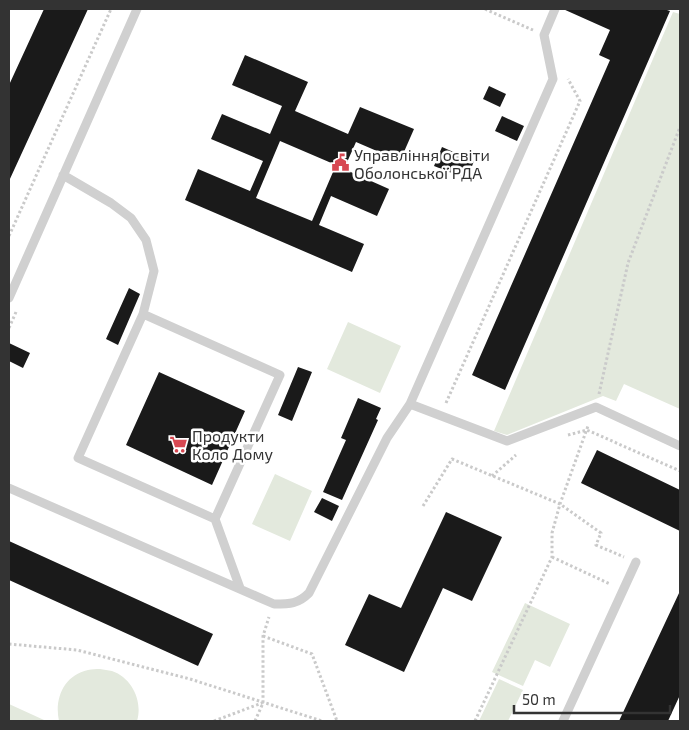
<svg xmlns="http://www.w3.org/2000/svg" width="689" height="730" font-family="'Exo 2',sans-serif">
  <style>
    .green { fill: #e3e9dd }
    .building { fill: #1a1a1a; fill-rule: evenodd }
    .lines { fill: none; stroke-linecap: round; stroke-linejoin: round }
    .path { stroke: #cacaca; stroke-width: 3; stroke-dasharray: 2.5 2.5; stroke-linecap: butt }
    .lane { stroke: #d0d0d0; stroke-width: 9 }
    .labels { text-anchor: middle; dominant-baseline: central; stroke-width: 5; stroke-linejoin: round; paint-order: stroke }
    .poi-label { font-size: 16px; fill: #333; stroke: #fff; text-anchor: start }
  </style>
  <rect width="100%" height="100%" fill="#fff"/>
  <!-- green -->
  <path class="green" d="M 673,12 L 680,14 L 680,409 L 624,384 L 616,401 L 603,396 L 507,435 L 494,431 Z
    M 348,322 L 401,346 L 380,393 L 327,369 Z
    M 275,474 L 312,491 L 290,541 L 252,524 Z
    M 525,603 L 570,624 L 550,667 L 535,660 L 523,686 L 492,672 Z
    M 100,669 C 104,670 108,670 112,671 C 132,678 143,701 137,721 L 59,721 C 54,699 64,675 88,670 C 92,669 96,669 100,669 Z
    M 499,679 L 523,690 L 508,721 L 479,721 Z
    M 9,704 L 44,720 L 44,721 L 9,721 Z"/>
  <!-- building -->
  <path class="building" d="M 44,9 L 88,9 L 9,181 L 9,85 Z
    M 563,9 L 664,9 L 670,11 L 505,390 L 472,375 L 610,60 L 599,55 L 610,30 Z
    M 245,55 L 308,82 L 295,111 L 348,134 L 360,107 L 414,129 L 400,161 L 356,142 L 344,169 L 389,189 L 377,216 L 331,196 L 319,225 L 364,244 L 352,272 L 185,200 L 198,169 L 250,191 L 263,161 L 211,139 L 222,114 L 270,134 L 282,106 L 232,85 ZM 280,141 L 336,165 L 312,221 L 256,198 Z
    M 489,86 L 506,94 L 500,107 L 483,99 Z
    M 502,116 L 524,126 L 517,141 L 495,131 Z
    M 442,147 L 474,161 L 467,179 L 434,166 Z
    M 129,288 L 140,294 L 118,345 L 106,339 Z
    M 9,343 L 30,353 L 23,368 L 9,361 Z
    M 298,367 L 312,372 L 292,421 L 278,415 Z
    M 159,372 L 245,411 L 212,485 L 126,445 Z
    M 358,398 L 381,408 L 376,419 L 378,420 L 342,500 L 323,492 L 346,440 L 341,438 Z
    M 597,450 L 680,490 L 680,531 L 581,483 Z
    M 322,498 L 339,506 L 332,521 L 314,512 Z
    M 446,512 L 502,537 L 472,601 L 443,588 L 404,672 L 345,645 L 369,594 L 401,608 Z
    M 9,541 L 213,634 L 198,666 L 9,580 Z
    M 680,591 L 680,695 L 668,721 L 619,721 Z"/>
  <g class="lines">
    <!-- path -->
    <path class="path" d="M 485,9 L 533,30
      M 9,236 L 111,9
      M 9,328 L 16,312
      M 599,394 L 628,263 L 680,127
      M 446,403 L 580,101 L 568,79
      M 568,435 L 587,430 L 680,471
      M 492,476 L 516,455
      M 423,506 L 452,459 L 560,504 L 601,533 L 596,545 L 624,557
      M 552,557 L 610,584
      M 263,636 L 312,654 L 337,721
      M 9,644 L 77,650 L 190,679 L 322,721
      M 214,721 L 262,703
      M 255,721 L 263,703 L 263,636 L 269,617
      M 475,721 L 552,557 L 552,533 L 560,504 L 588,426"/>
    <!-- lane -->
    <path class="lane" d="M 63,175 L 111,203 L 131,218 L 146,240 L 154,271 L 143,314
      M 9,298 L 137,9
      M 143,314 L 280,375 L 215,519 L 78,458 Z
      M 410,404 L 507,441 L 596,407 L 680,446
      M 9,488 L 274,604 C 290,604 298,604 309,593 L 387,438 L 410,404 L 553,79 L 544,35 L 555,9
      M 215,519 L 240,588
      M 563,721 L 636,562"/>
  </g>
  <!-- icons -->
  <defs>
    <symbol id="civic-bare" viewBox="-9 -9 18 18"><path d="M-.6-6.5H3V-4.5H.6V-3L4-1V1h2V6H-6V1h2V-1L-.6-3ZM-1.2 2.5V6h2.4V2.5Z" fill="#d74852" stroke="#fff" stroke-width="2.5" paint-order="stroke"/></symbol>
    <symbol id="supermarket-bare" viewBox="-9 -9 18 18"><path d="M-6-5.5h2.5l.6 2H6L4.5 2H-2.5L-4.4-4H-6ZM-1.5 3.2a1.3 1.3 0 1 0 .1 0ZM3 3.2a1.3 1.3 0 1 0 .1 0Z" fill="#d74852" stroke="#fff" stroke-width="2.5" paint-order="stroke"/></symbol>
  </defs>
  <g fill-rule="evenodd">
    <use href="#civic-bare" x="328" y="150" width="25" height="25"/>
    <use href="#supermarket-bare" x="166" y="432" width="25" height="25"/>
  </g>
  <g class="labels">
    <!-- poi labels -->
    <g class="poi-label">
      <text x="354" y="154">Управління освіти<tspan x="354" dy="18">Оболонської РДА</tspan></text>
      <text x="192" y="435">Продукти<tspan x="192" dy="18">Коло Дому</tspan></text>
    </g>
  </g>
  <!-- border -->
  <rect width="689" height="730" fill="none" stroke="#333333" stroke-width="20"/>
  <!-- scale -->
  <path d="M514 705v8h156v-8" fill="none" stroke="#333333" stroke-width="2.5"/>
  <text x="522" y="705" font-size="15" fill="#333333" stroke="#ffffff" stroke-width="4" paint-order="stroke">50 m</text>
</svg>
